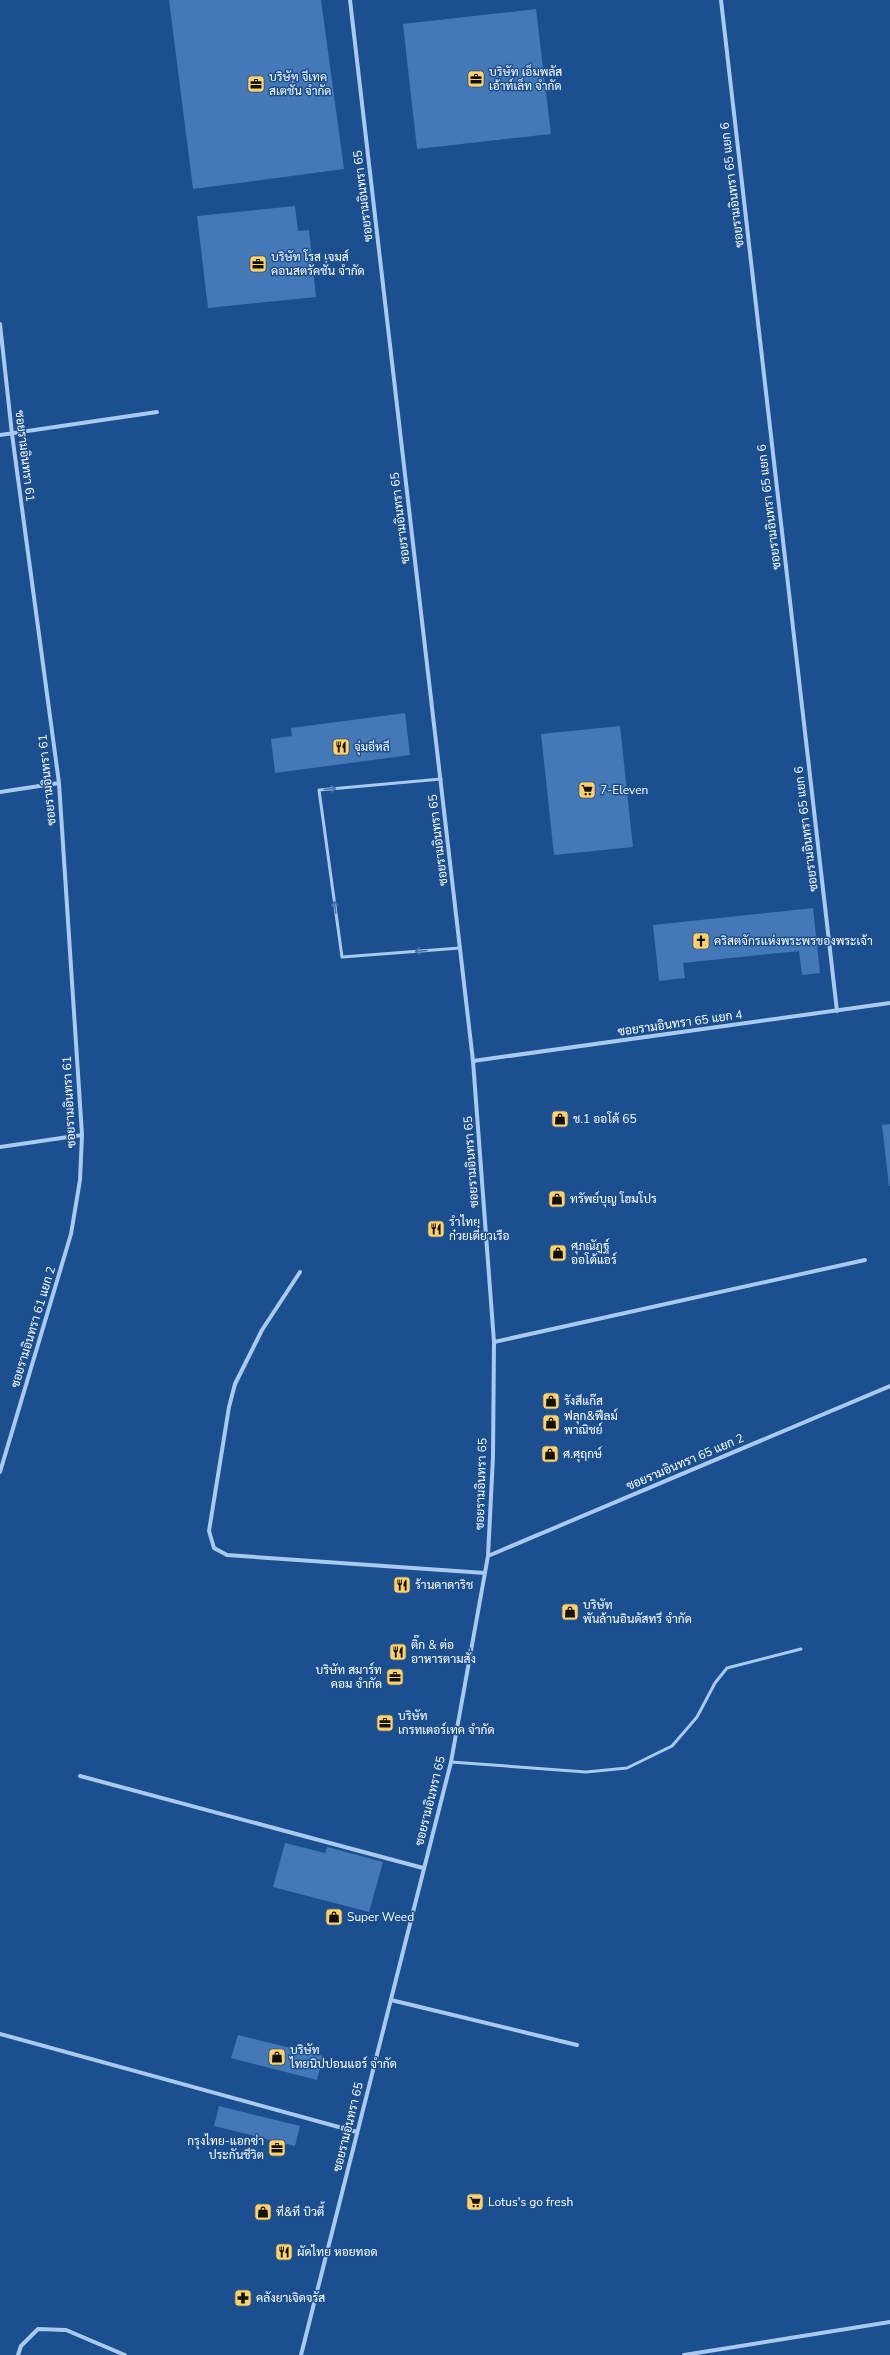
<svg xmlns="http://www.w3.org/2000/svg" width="890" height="2355" font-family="'Nunito Sans',Sarabun,sans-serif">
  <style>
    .building { fill: #4478b7 }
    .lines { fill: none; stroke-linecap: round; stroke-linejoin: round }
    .service { stroke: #a9c9ee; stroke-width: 3 }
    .minor { stroke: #a9c9ee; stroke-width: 4 }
    .oneway { stroke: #4674ac }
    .labels { text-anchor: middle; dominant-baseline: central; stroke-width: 3; stroke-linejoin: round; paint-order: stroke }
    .poi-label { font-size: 12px; fill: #fff; stroke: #1b4f8f; text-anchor: start }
    .street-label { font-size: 12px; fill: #fff; stroke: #1b4f8f }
  </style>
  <rect width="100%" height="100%" fill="#1b4f8f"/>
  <!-- building -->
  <path class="building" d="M 169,0 L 321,0 L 344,169 L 193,189 Z
    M 536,9 L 551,134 L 417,149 L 403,24 Z
    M 295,206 L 298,231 L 309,230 L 316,297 L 208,308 L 197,216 Z
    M 405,713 L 410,755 L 275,773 L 271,739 L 292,736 L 291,728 Z
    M 620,726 L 633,847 L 554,855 L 541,734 Z
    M 813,908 L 820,973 L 802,975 L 799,951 L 683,963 L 685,978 L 659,981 L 653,925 Z
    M 890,1124 L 890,1186 L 889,1186 L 882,1125 Z
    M 285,1843 L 325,1853 L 327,1847 L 383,1862 L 369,1912 L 273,1887 Z
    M 238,2035 L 323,2056 L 317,2080 L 231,2058 Z
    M 219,2106 L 300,2126 L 295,2146 L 214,2126 Z"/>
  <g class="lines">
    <!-- service -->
    <path class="service" d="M 441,779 L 319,790 L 342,957 L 460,948
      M 451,1762 L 586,1772 L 627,1768 L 672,1746 L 697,1717 L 715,1683 L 727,1668 L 801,1649"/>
    <!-- minor -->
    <path class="minor" d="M 721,0 L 837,1011
      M 0,324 L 12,434 L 59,783 L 82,1135 L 80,1180 L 71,1234 L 0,1472
      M 0,435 L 157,412
      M 0,792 L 59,783
      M 473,1061 L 890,1003
      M 0,1147 L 82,1135
      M 300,1272 L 262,1330 L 235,1384 L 229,1407 L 209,1531 L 214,1548 L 227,1555 L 485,1573
      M 494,1342 L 865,1260
      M 488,1556 L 890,1386
      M 80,1776 L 423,1868
      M 391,2000 L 577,2045
      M 0,2034 L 357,2132
      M 18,2355 L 21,2346 L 38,2329 L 66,2330 L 125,2355
      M 301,2355 L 451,1762 L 488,1556 L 493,1457 L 494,1342 L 473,1061 L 350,0
      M 684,2355 L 890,2322"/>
  </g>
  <!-- one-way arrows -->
  <defs><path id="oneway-shaft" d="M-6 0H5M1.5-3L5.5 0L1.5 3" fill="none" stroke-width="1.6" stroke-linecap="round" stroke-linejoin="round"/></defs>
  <g class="oneway">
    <use href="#oneway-shaft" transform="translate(330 789) rotate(-5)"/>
    <use href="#oneway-shaft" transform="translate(335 907) rotate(-98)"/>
    <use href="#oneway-shaft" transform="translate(421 951) rotate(175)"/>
  </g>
  <!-- icons -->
  <defs>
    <symbol id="office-square" viewBox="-11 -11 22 22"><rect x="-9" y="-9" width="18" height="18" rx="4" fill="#ffd166" stroke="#1b4f8f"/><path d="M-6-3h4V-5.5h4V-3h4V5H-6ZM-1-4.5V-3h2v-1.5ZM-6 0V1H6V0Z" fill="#111"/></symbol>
    <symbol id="restaurant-square" viewBox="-11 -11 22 22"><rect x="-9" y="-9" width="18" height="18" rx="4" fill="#ffd166" stroke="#1b4f8f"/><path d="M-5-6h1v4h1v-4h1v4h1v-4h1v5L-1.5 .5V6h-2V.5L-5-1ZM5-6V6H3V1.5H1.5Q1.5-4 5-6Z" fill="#111"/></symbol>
    <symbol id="supermarket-square" viewBox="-11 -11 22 22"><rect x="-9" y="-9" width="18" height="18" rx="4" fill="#ffd166" stroke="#1b4f8f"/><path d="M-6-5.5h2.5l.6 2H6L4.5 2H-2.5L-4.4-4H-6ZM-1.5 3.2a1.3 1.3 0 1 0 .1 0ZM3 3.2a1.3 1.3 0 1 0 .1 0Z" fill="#111"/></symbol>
    <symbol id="church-square" viewBox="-11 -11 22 22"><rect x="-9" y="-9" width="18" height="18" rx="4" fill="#ffd166" stroke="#1b4f8f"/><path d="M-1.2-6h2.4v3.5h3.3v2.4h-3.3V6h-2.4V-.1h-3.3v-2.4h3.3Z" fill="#111"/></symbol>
    <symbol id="shop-square" viewBox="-11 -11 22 22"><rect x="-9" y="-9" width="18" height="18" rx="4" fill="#ffd166" stroke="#1b4f8f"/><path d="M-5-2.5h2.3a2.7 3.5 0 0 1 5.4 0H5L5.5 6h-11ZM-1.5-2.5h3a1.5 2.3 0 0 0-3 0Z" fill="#111"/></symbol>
    <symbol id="pharmacy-square" viewBox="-11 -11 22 22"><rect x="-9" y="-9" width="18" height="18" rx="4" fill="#ffd166" stroke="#1b4f8f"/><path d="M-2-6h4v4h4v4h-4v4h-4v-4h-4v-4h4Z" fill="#111"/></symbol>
  </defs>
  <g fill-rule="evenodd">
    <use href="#office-square" x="466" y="69" width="20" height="20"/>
    <use href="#office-square" x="246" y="74" width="20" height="20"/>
    <use href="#office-square" x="248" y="254" width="20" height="20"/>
    <use href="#restaurant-square" x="331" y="737" width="20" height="20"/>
    <use href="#supermarket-square" x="577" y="780" width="20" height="20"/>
    <use href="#church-square" x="691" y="931" width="20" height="20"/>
    <use href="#shop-square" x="550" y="1109" width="20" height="20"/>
    <use href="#shop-square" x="547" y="1189" width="20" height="20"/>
    <use href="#restaurant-square" x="426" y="1219" width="20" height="20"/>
    <use href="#shop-square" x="548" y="1243" width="20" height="20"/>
    <use href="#shop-square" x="541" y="1391" width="20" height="20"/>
    <use href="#shop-square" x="541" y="1413" width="20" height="20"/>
    <use href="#shop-square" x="540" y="1444" width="20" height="20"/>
    <use href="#restaurant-square" x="392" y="1575" width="20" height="20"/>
    <use href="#shop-square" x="560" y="1602" width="20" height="20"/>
    <use href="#restaurant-square" x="388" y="1642" width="20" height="20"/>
    <use href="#office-square" x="385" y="1667" width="20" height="20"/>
    <use href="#office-square" x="375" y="1713" width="20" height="20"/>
    <use href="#shop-square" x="324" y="1907" width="20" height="20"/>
    <use href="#shop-square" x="267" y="2047" width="20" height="20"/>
    <use href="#office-square" x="267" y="2138" width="20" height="20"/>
    <use href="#supermarket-square" x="465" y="2192" width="20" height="20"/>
    <use href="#shop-square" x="253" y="2202" width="20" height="20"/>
    <use href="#restaurant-square" x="274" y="2242" width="20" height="20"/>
    <use href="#pharmacy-square" x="233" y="2288" width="20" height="20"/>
  </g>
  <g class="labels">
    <!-- poi labels -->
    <g class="poi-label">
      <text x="489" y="72">บริษัท เอ็มพลัส<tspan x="489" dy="14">เอ้าท์เล็ท จำกัด</tspan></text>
      <text x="269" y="77">บริษัท จีเทค<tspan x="269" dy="14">สเตชั่น จำกัด</tspan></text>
      <text x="271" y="257">บริษัท โรส เจมส์<tspan x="271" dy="14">คอนสตรัคชั่น จำกัด</tspan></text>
      <text x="354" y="747">จุ่มอีหลี</text>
      <text x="600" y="790">7-Eleven</text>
      <text x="714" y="941">คริสตจักรแห่งพระพรของพระเจ้า</text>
      <text x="573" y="1119">ช.1 ออโต้ 65</text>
      <text x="570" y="1199">ทรัพย์บุญ โฮมโปร</text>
      <text x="449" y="1222">รำไทย<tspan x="449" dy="14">ก๋วยเตี๋ยวเรือ</tspan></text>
      <text x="571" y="1246">ศุภณัฎฐ์<tspan x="571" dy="14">ออโต้แอร์</tspan></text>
      <text x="564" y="1401">รังสีแก๊ส</text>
      <text x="564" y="1416">ฟลุก&amp;ฟีลม์<tspan x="564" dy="14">พาณิชย์</tspan></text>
      <text x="563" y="1454">ศ.ศุฤกษ์</text>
      <text x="415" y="1585">ร้านดาดาริช</text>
      <text x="583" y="1605">บริษัท<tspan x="583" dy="14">พันล้านอินดัสทรี จำกัด</tspan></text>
      <text x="411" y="1645">ติ๊ก &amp; ต่อ<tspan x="411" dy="14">อาหารตามสั่ง</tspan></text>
      <text x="382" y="1670" text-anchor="end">บริษัท สมาร์ท<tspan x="382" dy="14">คอม จำกัด</tspan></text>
      <text x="398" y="1716">บริษัท<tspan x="398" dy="14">เกรทเตอร์เทค จำกัด</tspan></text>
      <text x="347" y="1917">Super Weed</text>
      <text x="290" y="2050">บริษัท<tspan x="290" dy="14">ไทยนิปปอนแอร์ จำกัด</tspan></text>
      <text x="264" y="2141" text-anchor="end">กรุงไทย-แอกซ่า<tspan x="264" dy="14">ประกันชีวิต</tspan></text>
      <text x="488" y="2202">Lotus's go fresh</text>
      <text x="276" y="2212">ที&amp;ที บิวตี้</text>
      <text x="297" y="2252">ผัดไทย หอยทอด</text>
      <text x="256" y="2298">คลังยาเจิดจรัส</text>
    </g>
    <!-- street labels -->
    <g class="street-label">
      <text transform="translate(732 185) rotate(-97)">ซอยรามอินทรา 65 แยก 6</text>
      <text transform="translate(363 196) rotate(-97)">ซอยรามอินทรา 65</text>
      <text transform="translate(25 456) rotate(83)">ซอยรามอินทรา 61</text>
      <text transform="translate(769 507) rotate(-97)">ซอยรามอินทรา 65 แยก 6</text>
      <text transform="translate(400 518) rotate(-97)">ซอยรามอินทรา 65</text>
      <text transform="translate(47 780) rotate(-96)">ซอยรามอินทรา 61</text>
      <text transform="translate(806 829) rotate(-97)">ซอยรามอินทรา 65 แยก 6</text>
      <text transform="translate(438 840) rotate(-97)">ซอยรามอินทรา 65</text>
      <text transform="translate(680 1023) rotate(-8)">ซอยรามอินทรา 65 แยก 4</text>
      <text transform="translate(69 1102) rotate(-93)">ซอยรามอินทรา 61</text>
      <text transform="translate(471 1162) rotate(-94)">ซอยรามอินทรา 65</text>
      <text transform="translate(33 1327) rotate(-73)">ซอยรามอินทรา 61 แยก 2</text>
      <text transform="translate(685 1462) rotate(-23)">ซอยรามอินทรา 65 แยก 2</text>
      <text transform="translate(481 1484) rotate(-88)">ซอยรามอินทรา 65</text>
      <text transform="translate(430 1801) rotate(-76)">ซอยรามอินทรา 65</text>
      <text transform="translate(348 2127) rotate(-76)">ซอยรามอินทรา 65</text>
    </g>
  </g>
</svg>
